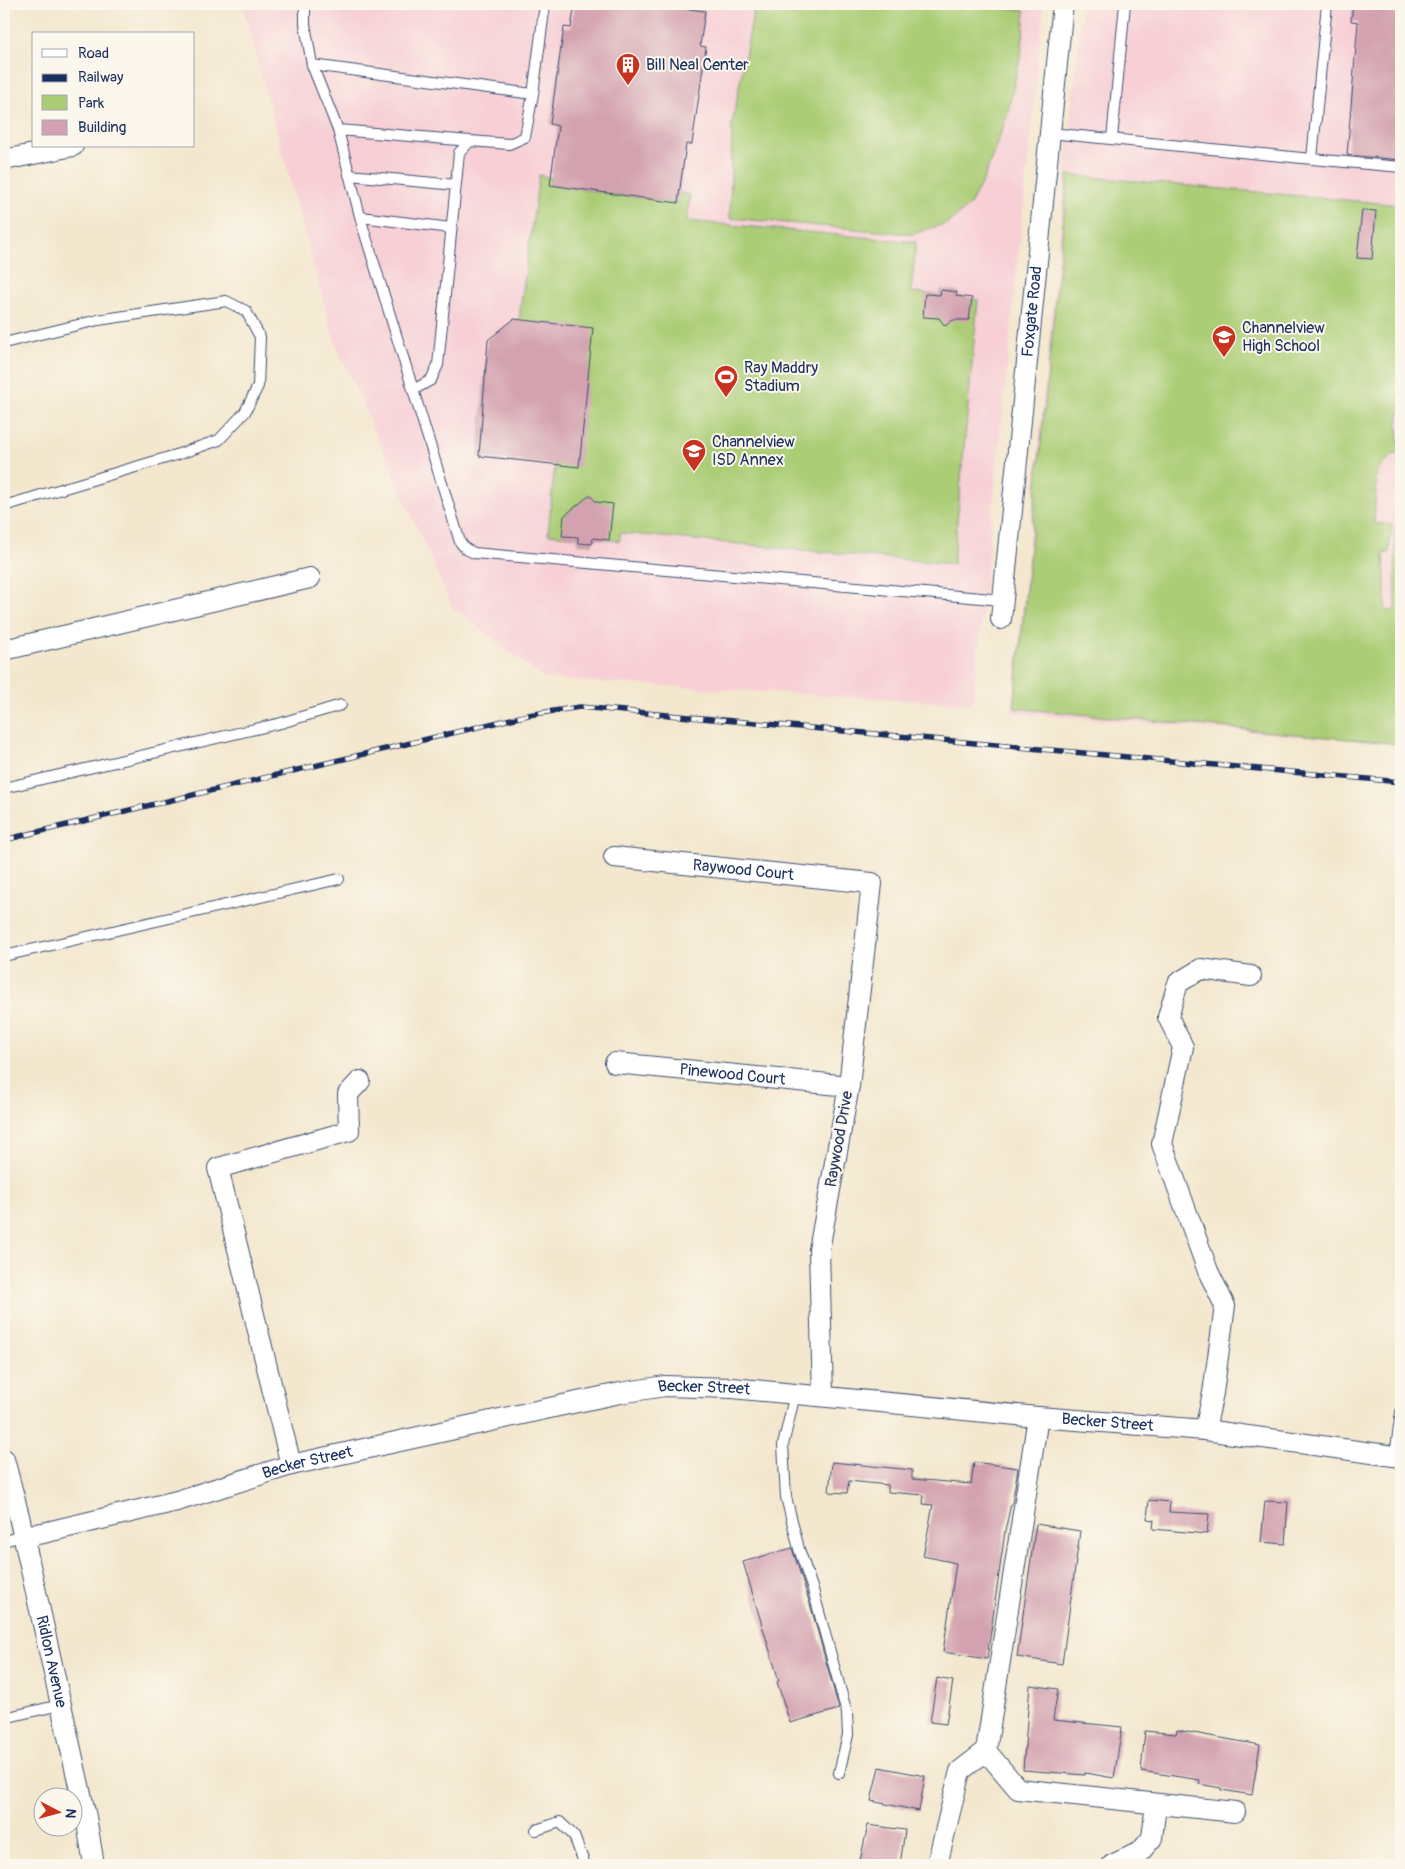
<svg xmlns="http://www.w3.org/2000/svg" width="1405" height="1869" font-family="Pangolin,sans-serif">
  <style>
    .built { fill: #f7cfd5 }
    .green { fill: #abcd76; stroke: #637e6a }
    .building { fill: #d3a1af }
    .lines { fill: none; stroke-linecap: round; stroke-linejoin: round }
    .service-casing { stroke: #3b4b6f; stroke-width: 12 }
    .minor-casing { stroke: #3b4b6f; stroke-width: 22 }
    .service { stroke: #fff; stroke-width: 10 }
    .minor { stroke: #fff; stroke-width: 20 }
    .rail-casing { stroke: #1b2f5e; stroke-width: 5.5 }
    .rail { stroke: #fbf7ec; stroke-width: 4; stroke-dasharray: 11; stroke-linecap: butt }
    .labels { text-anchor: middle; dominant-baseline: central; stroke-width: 4; stroke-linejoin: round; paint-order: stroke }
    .poi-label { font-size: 16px; fill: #1b2f5e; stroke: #fbf7ec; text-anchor: start }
    .street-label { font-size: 16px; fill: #1b2f5e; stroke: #fbf7ec }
  </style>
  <rect width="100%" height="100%" fill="#fbf7ec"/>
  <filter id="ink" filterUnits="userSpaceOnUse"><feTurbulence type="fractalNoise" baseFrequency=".02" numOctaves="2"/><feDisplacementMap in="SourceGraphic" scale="10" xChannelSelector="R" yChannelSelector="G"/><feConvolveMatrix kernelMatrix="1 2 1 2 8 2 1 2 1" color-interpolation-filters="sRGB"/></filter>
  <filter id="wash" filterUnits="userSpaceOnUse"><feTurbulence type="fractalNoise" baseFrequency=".0096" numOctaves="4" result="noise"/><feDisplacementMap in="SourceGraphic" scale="20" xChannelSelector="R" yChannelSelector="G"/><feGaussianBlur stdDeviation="1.12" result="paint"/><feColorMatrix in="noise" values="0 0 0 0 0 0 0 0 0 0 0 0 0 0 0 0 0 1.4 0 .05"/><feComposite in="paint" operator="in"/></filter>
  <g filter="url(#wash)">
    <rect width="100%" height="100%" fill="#f3e7cd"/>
    <!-- built -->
    <path class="built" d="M 242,4 L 1044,4 L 973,704 L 545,679 L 452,607 L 333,337 Z
      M 1082,4 L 1401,4 L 1401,744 L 1012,713 Z"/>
    <!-- green -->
    <path class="green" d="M 755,4 L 985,4 L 1025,11 L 1022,49 L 1007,116 L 985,176 L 970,205 L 948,223 L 912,234 L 730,218 L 732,124 Z
      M 539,175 L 551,178 L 550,185 L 677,203 L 679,193 L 690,195 L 687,221 L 916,242 L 911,292 L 940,295 L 941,290 L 957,292 L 956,296 L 978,300 L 953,564 L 620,533 L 620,541 L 593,538 L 592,544 L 578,543 L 578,537 L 548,534 L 555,464 L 479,456 L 488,340 L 519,319 Z
      M 1068,175 L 1401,205 L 1401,393 L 1398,428 L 1400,454 L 1394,454 L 1377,471 L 1374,523 L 1392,525 L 1389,553 L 1384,553 L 1386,611 L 1396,610 L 1395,531 L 1401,506 L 1401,664 L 1398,665 L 1401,682 L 1401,744 L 1014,708 Z"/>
    <g id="blocks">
      <!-- building -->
      <path class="building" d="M 575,4 L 653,4 L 705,11 L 700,46 L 706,47 L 692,144 L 686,144 L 678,203 L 550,185 L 558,126 L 550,124 L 564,27 L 571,28 Z
        M 1353,4 L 1401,4 L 1401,160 L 1347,155 L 1358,22 L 1351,21 Z
        M 1362,210 L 1376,211 L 1372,259 L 1357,258 Z
        M 941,290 L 957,292 L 956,296 L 972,298 L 969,320 L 953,320 L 945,326 L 939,318 L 923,317 L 925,294 L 940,295 Z
        M 514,319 L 593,328 L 579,467 L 479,456 L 488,340 Z
        M 590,495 L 596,502 L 613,504 L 609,540 L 593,538 L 592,544 L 578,543 L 578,537 L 562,536 L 564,516 Z
        M 832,1462 L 912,1470 L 912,1479 L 971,1484 L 974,1462 L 1018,1468 L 1012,1504 L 1011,1504 L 1005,1531 L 987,1659 L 943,1652 L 956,1563 L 923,1556 L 933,1505 L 923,1504 L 924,1495 L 888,1492 L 888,1485 L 849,1481 L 847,1493 L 829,1492 Z
        M 1149,1500 L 1170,1502 L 1169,1512 L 1209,1514 L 1207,1534 L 1153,1529 L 1154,1520 L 1147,1519 Z
        M 1265,1501 L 1288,1502 L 1285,1544 L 1261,1542 Z
        M 1036,1524 L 1080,1531 L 1062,1664 L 1017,1657 Z
        M 792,1548 L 811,1607 L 839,1709 L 790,1723 L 777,1682 L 779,1681 L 743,1562 Z
        M 937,1678 L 953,1681 L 946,1724 L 930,1722 Z
        M 1030,1685 L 1058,1689 L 1053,1720 L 1122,1727 L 1114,1778 L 1085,1773 L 1085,1775 L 1023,1770 Z
        M 1177,1730 L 1260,1745 L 1252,1795 L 1221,1790 L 1221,1788 L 1199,1784 L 1200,1780 L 1141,1771 L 1145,1731 L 1176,1734 Z
        M 879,1767 L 925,1776 L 919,1811 L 871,1801 Z
        M 868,1825 L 905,1830 L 900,1865 L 859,1865 Z"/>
    </g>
  </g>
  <g filter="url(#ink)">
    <use href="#blocks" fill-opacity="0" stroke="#3b4b6f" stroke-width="1"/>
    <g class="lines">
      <defs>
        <path id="service" d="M 305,4 L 305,24 L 312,65 L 338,130 L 362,224 L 460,542 L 466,549 L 474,553 L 1003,600
          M 312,65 L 533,94 L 545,4
          M 338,130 L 470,141
          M 1050,133 L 1312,159 L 1327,4
          M 1112,139 L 1125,4
          M 1312,159 L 1401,167
          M 349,175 L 456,185
          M 361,217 L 451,228
          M 4,343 L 98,320 L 226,301 L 246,311 L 260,337 L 258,386 L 245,412 L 219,440 L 176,455 L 4,506
          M 413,390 L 431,380 L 438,365 L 459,153 L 470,141 L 509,144 L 525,137 L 533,94
          M 4,788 L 281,723 L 341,705
          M 4,956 L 339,879
          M 795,1394 L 783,1445 L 786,1497 L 799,1549 L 813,1590 L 847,1713 L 848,1735 L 839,1773
          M 1395,1456 L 1401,1412
          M 4,1541 L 22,1536
          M 4,1718 L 60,1705
          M 536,1830 L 560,1822 L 574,1836 L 585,1865"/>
        <g id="minor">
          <path d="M 4,160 L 73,146"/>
          <path id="s1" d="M 1001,619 L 1063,4"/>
          <path d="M 4,650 L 310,578"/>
          <path id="s2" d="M 614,857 L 872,883 L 849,1086 L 819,1250 L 823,1396"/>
          <path id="s3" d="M 615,1063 L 849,1086"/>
          <path d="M 1038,1417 L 986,1751 L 1018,1789 L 1235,1812"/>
          <path d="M 1205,1430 L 1213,1393 L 1225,1306 L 1208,1271 L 1162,1144 L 1183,1047 L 1168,1017 L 1178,983 L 1201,969 L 1251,976"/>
          <path id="s4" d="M 4,1459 L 19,1516 L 86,1817 L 94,1865"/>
          <path d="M 291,1465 L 218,1168 L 349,1131 L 348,1094 L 360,1081"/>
          <path id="s5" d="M 22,1536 L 43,1533 L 177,1501 L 291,1465 L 568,1404 L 620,1393 L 665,1386 L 732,1388 L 1038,1417 L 1205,1430 L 1401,1457"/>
          <path d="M 937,1865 L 960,1771 L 986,1751"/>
          <path d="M 1112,1865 L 1140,1852 L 1152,1838 L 1156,1804"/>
        </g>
      </defs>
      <!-- service casing -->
      <use href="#service" class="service-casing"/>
      <!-- minor casing -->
      <use href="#minor" class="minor-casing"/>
      <!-- service -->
      <use href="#service" class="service"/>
      <!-- minor -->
      <use href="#minor" class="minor"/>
      <defs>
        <path id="rail" d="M 4,840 L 528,715 L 580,707 L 1401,782"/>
      </defs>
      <!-- rail casing -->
      <use href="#rail" class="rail-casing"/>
      <!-- rail -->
      <use href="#rail" class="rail"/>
    </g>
  </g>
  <!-- icons -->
  <defs>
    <symbol id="building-pin" viewBox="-11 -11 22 30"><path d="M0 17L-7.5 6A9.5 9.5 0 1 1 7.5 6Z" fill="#c8321e" stroke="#fbf7ec"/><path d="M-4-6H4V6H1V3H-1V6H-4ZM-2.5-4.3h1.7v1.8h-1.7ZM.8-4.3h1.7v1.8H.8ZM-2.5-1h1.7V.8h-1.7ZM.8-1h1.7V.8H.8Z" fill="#fff"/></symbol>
    <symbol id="school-pin" viewBox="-11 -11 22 30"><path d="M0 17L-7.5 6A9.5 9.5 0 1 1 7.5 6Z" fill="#c8321e" stroke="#fbf7ec"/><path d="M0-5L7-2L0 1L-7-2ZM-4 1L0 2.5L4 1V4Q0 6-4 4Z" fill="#fff"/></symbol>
    <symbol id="stadium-pin" viewBox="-11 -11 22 30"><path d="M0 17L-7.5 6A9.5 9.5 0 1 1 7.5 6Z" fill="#c8321e" stroke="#fbf7ec"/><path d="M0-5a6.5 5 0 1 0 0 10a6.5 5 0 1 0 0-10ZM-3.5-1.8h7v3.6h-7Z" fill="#fff"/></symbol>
  </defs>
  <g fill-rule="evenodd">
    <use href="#building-pin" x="614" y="51" width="28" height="38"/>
    <use href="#school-pin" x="1210" y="323" width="28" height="38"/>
    <use href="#stadium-pin" x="712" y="363" width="28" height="38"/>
    <use href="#school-pin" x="680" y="437" width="28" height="38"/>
  </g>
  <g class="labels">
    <!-- poi labels -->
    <g class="poi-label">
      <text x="646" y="65">Bill Neal Center</text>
      <text x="1242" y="328">Channelview<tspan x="1242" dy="18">High School</tspan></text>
      <text x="744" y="368">Ray Maddry<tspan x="744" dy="18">Stadium</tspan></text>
      <text x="712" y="442">Channelview<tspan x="712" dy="18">ISD Annex</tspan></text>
    </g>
    <!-- street labels -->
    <g class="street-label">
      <text stroke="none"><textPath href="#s1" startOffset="309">Foxgate Road</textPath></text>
      <text stroke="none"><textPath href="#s2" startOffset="130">Raywood Court</textPath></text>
      <text stroke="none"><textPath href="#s3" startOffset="118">Pinewood Court</textPath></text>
      <text transform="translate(839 1139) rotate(-80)">Raywood Drive</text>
      <text stroke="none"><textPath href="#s5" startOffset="700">Becker Street</textPath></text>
      <text stroke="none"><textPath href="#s5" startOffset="1105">Becker Street</textPath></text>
      <text stroke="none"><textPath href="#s5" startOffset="295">Becker Street</textPath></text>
      <text stroke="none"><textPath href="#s4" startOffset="208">Ridlon Avenue</textPath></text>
    </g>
  </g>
  <!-- margin -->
  <rect width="1405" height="1869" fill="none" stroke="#fbf7ec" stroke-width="20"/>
  <!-- legend -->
  <rect x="32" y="32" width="162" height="115" fill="#fbf7ec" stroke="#a1a7b3"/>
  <rect x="42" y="49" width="25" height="8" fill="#ffffff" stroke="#a1a7b3"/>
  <text x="78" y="58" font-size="15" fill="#1b2f5e">Road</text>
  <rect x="42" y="74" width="25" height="8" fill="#1b2f5e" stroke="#a1a7b3"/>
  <text x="78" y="82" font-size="15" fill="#1b2f5e">Railway</text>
  <rect x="42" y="95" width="25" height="15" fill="#abcd76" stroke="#a1a7b3"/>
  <text x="78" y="108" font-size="15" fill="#1b2f5e">Park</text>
  <rect x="42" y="120" width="25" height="15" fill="#d3a1af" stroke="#a1a7b3"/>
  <text x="78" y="132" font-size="15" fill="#1b2f5e">Building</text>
  <!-- north arrow -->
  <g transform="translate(58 1812) rotate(96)"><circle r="24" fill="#fbf7ec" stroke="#a1a7b3"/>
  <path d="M0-4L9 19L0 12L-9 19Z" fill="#c8321e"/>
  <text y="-8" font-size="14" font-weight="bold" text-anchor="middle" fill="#1b2f5e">N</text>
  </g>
</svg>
